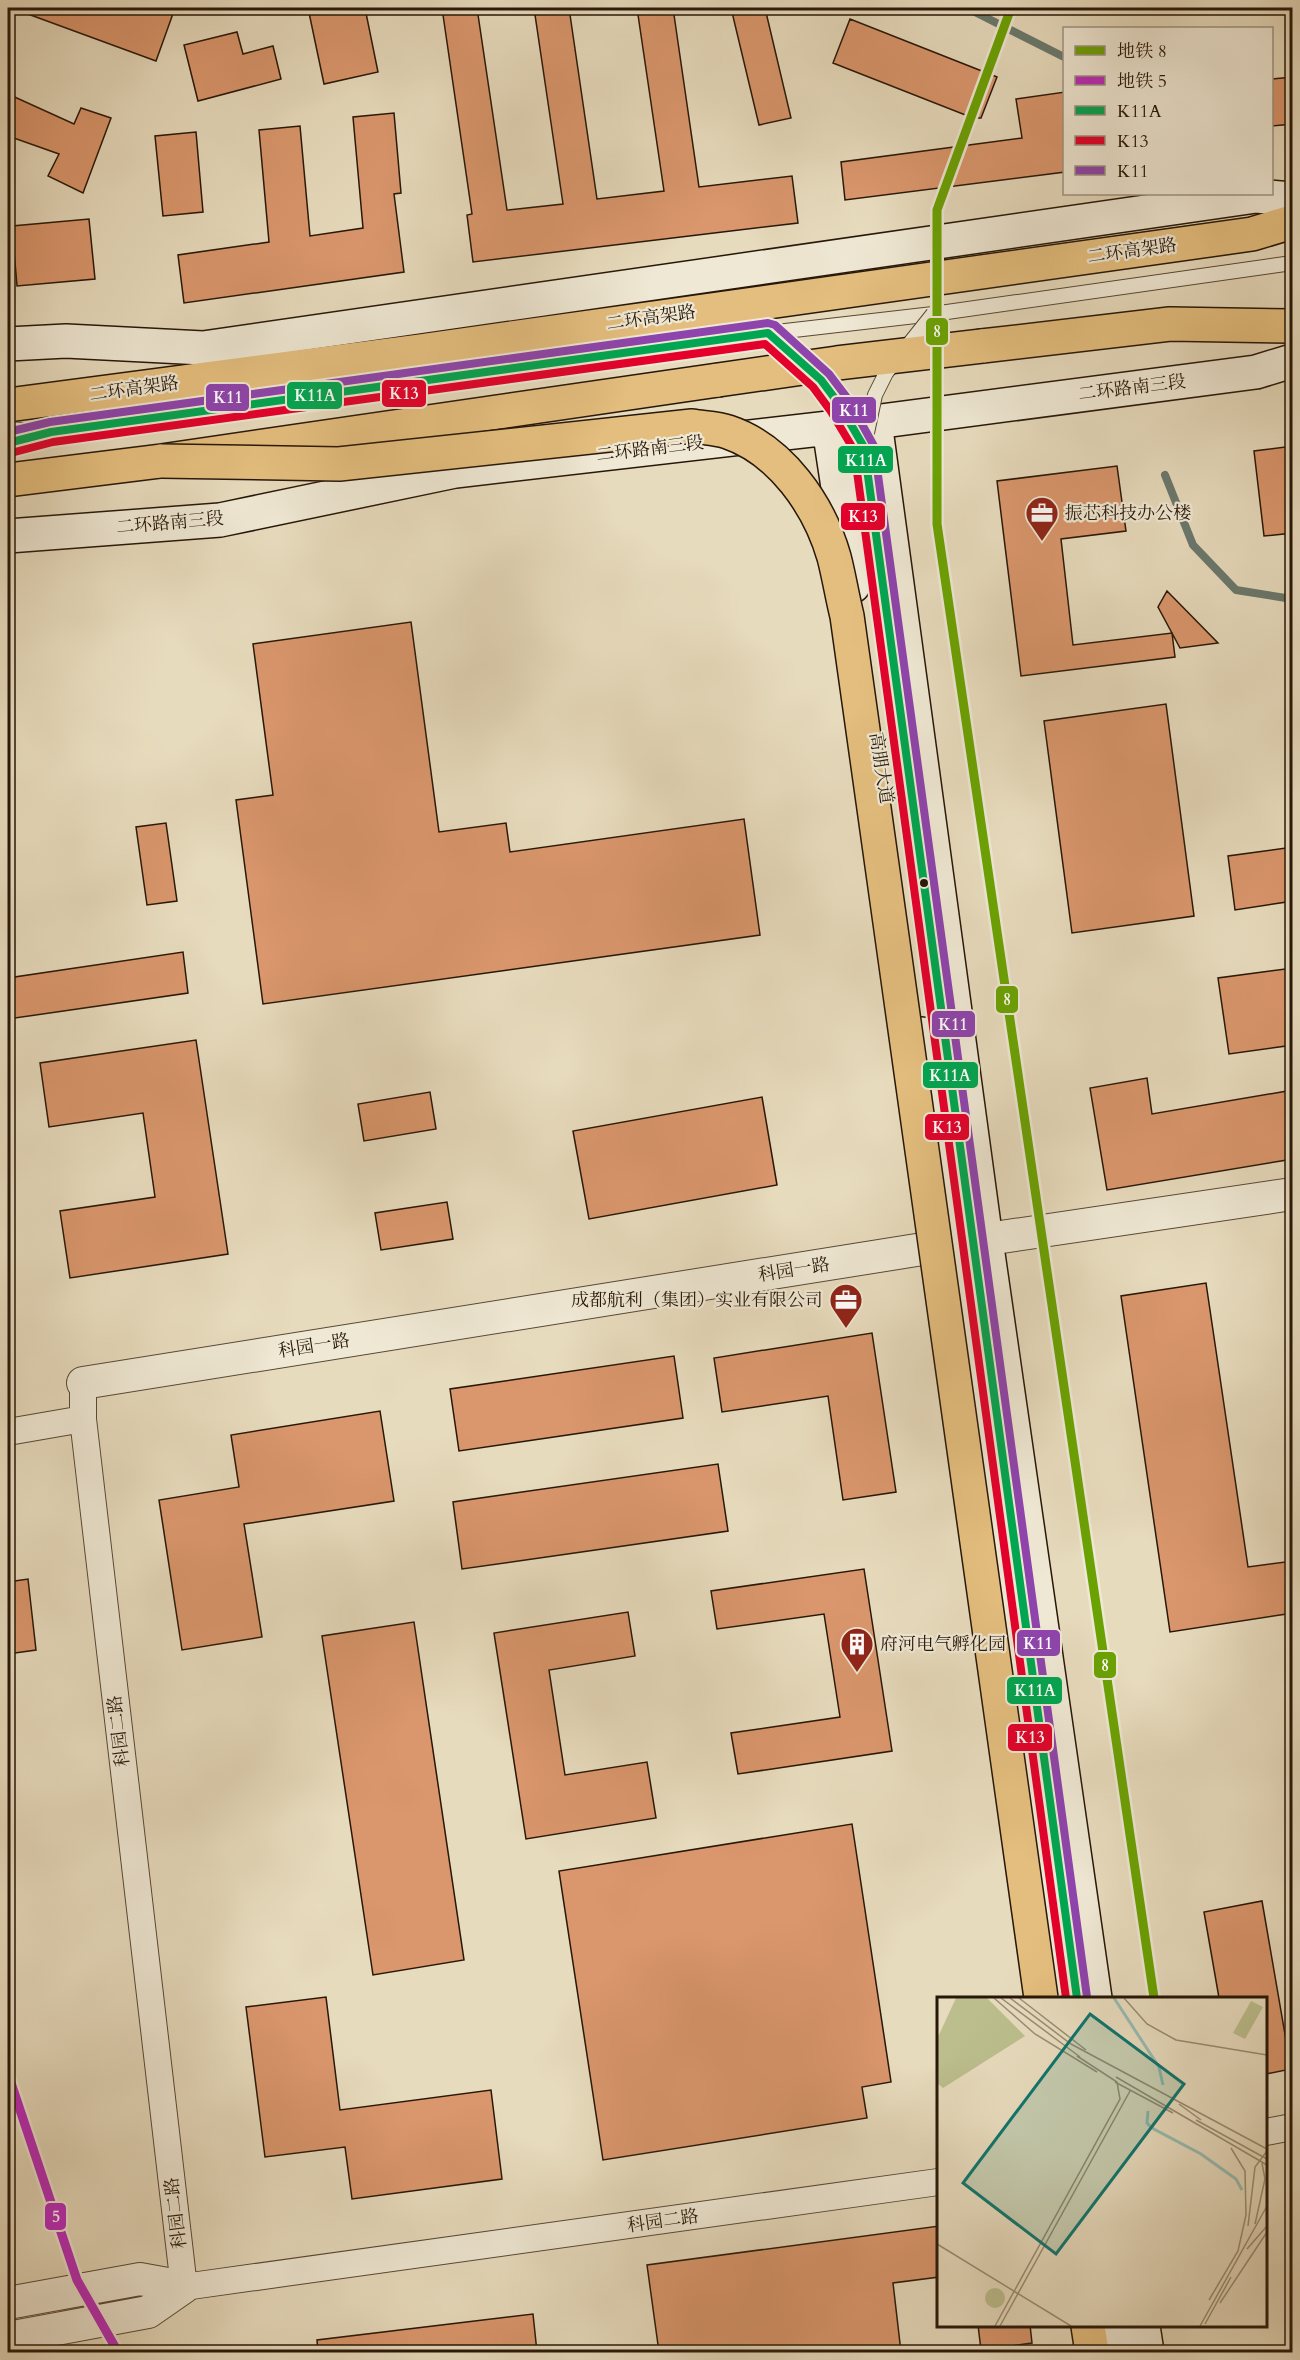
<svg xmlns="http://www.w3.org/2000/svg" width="1300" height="2360" font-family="Cardo,'Noto Serif SC',serif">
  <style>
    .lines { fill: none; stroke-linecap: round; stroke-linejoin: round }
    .stream { stroke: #6a796e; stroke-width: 8 }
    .building { fill: #da966c; stroke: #271709; stroke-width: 1.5 }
    .service-casing { stroke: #574836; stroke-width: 16 }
    .minor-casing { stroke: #574836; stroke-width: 28 }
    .tertiary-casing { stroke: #574836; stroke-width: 34 }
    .secondary-casing { stroke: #271709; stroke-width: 36 }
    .trunk-casing { stroke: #271709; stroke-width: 36 }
    .service { stroke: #efe8d4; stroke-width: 14 }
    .minor { stroke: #efe8d4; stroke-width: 26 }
    .tertiary { stroke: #efe8d4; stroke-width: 32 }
    .secondary { stroke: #efe8d4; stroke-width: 33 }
    .trunk { stroke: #e4be7e; stroke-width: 33 }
    .service-bridge-casing { stroke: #574836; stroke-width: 16; stroke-linecap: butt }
    .trunk-bridge-casing { stroke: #271709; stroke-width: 36; stroke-linecap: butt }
    .service-bridge { stroke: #efe8d4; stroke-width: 14 }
    .trunk-bridge { stroke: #e4be7e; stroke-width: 33 }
    .bus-1-casing { stroke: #efe8d4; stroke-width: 12 }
    .bus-2-casing { stroke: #efe8d4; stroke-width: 12 }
    .bus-3-casing { stroke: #efe8d4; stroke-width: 12 }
    .bus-1 { stroke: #00a651; stroke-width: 8 }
    .bus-2 { stroke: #e4002b; stroke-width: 8 }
    .bus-3 { stroke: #8e44ad; stroke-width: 8 }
    .metro-1-casing { stroke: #efe8d4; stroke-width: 14 }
    .metro-2-casing { stroke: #efe8d4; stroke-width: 14 }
    .metro-1 { stroke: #6ba203; stroke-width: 9 }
    .metro-2 { stroke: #bb29bb; stroke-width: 9 }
    .bus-dot { fill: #271709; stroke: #efe8d4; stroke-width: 2 }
    .labels { text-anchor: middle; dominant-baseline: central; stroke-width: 4.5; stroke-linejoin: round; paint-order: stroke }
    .street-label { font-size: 18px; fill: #271709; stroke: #efe8d4 }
    .poi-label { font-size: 18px; fill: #271709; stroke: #efe8d4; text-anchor: start }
    .inset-river { fill: none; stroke: #97bbb2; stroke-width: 3 }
    .inset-road { fill: none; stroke: #9a8d75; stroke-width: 1.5 }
    .view { fill: #0f766e; fill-opacity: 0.15; stroke: #0f766e; stroke-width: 3 }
    .inset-edge { fill: none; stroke: #271709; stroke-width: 3 }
    .line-badge { stroke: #efe8d4; stroke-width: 2 }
    .badge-label { font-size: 16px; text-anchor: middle; font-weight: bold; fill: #fff }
  </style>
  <rect width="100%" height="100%" fill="#e7dbbd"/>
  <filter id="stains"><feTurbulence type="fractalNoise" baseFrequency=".00333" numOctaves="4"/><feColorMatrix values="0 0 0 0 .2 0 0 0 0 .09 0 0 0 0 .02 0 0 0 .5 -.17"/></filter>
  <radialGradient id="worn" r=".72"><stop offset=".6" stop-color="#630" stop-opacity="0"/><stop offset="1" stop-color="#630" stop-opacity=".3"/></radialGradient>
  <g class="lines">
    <!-- stream -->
    <path class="stream" d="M 967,8 L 1064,57
      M 1165,475 L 1193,545 L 1236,590 L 1292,599"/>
  </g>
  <!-- building -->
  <path class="building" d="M 18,8 L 175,8 L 156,61 L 17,10 Z
    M 308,8 L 365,8 L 378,72 L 324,84 Z
    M 442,8 L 477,8 L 507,210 L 563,204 L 534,8 L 569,8 L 597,199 L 664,191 L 637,8 L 673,8 L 699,187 L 792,176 L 798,223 L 473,262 L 467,215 L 472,214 Z
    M 731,8 L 765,8 L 791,118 L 759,125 Z
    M 850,19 L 997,77 L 981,118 L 973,118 L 833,63 Z
    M 237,32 L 243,54 L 273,46 L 281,79 L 198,101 L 184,45 Z
    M 1293,77 L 1293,124 L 1272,126 L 1272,79 Z
    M 1065,92 L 1065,172 L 845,200 L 841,162 L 1022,138 L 1016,99 Z
    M 8,94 L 74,124 L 81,108 L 111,118 L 83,193 L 48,176 L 59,154 L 8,136 Z
    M 394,113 L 401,193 L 394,194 L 404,272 L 184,303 L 178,255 L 269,242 L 259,130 L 300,126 L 310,236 L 363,228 L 353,117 Z
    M 196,132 L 203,212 L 163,216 L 155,136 Z
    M 89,219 L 95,279 L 17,286 L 12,226 Z
    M 1293,446 L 1293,533 L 1264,536 L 1254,451 Z
    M 1117,466 L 1126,531 L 1061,539 L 1073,645 L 1172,633 L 1175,657 L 1021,676 L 997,481 Z
    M 1167,591 L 1218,643 L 1180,648 L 1158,607 Z
    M 411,622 L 439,832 L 506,823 L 510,852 L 744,819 L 760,935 L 263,1004 L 236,800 L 273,795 L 253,644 Z
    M 1166,704 L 1194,916 L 1072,933 L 1044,721 Z
    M 166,823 L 177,901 L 147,905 L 136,827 Z
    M 1293,847 L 1293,901 L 1235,910 L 1228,856 Z
    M 183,952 L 188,993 L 8,1019 L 8,978 Z
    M 1293,968 L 1293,1045 L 1229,1054 L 1218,978 Z
    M 196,1040 L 228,1254 L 70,1278 L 60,1211 L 155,1197 L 143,1113 L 49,1127 L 40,1063 Z
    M 1147,1078 L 1152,1114 L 1293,1090 L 1293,1159 L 1107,1190 L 1090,1088 Z
    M 430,1092 L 436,1129 L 364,1141 L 358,1104 Z
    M 762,1097 L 777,1185 L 589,1219 L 573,1131 Z
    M 447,1202 L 453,1239 L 381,1250 L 375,1213 Z
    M 1206,1283 L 1248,1567 L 1293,1561 L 1293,1613 L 1170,1632 L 1121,1296 Z
    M 872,1333 L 896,1492 L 843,1500 L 828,1396 L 722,1412 L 714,1358 Z
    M 674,1356 L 683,1418 L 459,1451 L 450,1389 Z
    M 380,1411 L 394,1501 L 244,1524 L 262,1637 L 182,1650 L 159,1500 L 239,1487 L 231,1435 Z
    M 718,1464 L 728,1531 L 462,1569 L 453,1502 Z
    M 864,1569 L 892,1751 L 738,1774 L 731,1733 L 840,1717 L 824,1614 L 717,1629 L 711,1591 Z
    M 28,1579 L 36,1650 L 8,1654 L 8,1582 Z
    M 628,1612 L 635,1656 L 549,1670 L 565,1775 L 647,1762 L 656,1818 L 526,1839 L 494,1633 Z
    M 414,1622 L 464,1960 L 373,1975 L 322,1636 Z
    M 852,1824 L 891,2082 L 862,2087 L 867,2118 L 603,2160 L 559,1871 Z
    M 1262,1901 L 1291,2069 L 1266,2074 L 1266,1998 L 1219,1998 L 1204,1912 Z
    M 326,1997 L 340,2110 L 491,2090 L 502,2179 L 352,2199 L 345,2147 L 265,2157 L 246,2007 Z
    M 939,2226 L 939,2277 L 893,2283 L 901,2352 L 659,2352 L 647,2265 Z
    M 533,2314 L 537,2352 L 318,2352 L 317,2340 Z
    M 978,2325 L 1030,2325 L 1032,2343 L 981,2350 Z"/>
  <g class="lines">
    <defs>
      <path id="service" d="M 8,429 L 37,431
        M 8,443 L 51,432 L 768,333 L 933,314 L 1292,263
        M 1123,2326 L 1127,2352"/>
      <path id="minor" d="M 83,1383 L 83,1419 L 184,2287 L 938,2182
        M 8,1432 L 83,1419
        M 1266,2132 L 1292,2127"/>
      <path id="tertiary" d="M 83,1383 L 954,1244 L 1292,1194
        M 8,2303 L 140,2279 L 184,2287
        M 8,2338 L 148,2312 L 184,2287"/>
      <path id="secondary" d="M 8,344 L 66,341 L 203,348 L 1256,196 L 1292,199
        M 875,422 L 986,1240 L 1095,1998
        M 829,428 L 853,586
        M 8,536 L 220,520 L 455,471 L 829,428 L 1256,372 L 1292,361
        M 922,1034 L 954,1244 L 1059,1998
        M 1105,2326 L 1109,2352
        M 1143,2326 L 1147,2352"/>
      <path id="trunk" d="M 982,346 L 1170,324 L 1292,326
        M 8,405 L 419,351 L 1252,234 L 1292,222
        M 8,480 L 161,461 L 718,380
        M 1088,2326 L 1092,2352"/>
    </defs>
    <!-- service casing -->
    <use href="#service" class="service-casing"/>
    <!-- minor casing -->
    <use href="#minor" class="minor-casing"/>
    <!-- tertiary casing -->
    <use href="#tertiary" class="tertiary-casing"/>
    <!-- secondary casing -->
    <use href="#secondary" class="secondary-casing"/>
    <!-- trunk casing -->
    <use href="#trunk" class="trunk-casing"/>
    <!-- service -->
    <use href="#service" class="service"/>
    <!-- minor -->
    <use href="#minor" class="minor"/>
    <!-- tertiary -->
    <use href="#tertiary" class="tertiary"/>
    <!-- secondary -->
    <use href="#secondary" class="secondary"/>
    <!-- trunk -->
    <use href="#trunk" class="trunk"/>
    <defs>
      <path id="service-bridge" d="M 768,333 L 821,380 L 839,404 L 864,447
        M 864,447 L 875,395 L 886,373 L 933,314
        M 923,883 L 1077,1998"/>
      <path id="trunk-bridge" d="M 718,380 L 837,363 L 982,346
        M 161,461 L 339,464 L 692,426 C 704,428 717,428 728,432 C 781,450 819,505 834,557 C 839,576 842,596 847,616 L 1041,1998"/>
    </defs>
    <!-- service-bridge casing -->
    <use href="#service-bridge" class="service-bridge-casing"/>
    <!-- trunk-bridge casing -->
    <use href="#trunk-bridge" class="trunk-bridge-casing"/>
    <!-- service-bridge -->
    <use href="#service-bridge" class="service-bridge"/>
    <!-- trunk-bridge -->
    <use href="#trunk-bridge" class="trunk-bridge"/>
    <defs>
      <path id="bus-1" d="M 8,443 L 51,432 L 768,333 L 821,380 L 839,404 L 864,447 L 1077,1998"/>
      <path id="bus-2" d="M 11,453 L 53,442 L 765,344 L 813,387 L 830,410 L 854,450 L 1066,1998"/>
      <path id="bus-3" d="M 8,432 L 50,422 L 768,323 L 775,325 L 829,374 L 848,399 L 874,446 L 1087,1997"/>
    </defs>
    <!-- bus-1 casing -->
    <use href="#bus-1" class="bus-1-casing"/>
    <!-- bus-2 casing -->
    <use href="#bus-2" class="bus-2-casing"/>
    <!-- bus-3 casing -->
    <use href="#bus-3" class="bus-3-casing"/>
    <!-- bus-1 -->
    <use href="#bus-1" class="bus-1"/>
    <!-- bus-2 -->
    <use href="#bus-2" class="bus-2"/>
    <!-- bus-3 -->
    <use href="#bus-3" class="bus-3"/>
    <defs>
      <path id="metro-1" d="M 1011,8 L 937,210 L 937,524 L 1154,1998"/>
      <path id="metro-2" d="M 8,2074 L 77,2280 L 118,2352"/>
    </defs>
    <!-- metro-1 casing -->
    <use href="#metro-1" class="metro-1-casing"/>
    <!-- metro-2 casing -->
    <use href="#metro-2" class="metro-2-casing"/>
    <!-- metro-1 -->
    <use href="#metro-1" class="metro-1"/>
    <!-- metro-2 -->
    <use href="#metro-2" class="metro-2"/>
  </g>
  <!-- icons -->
  <defs>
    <symbol id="office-pin" viewBox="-11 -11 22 30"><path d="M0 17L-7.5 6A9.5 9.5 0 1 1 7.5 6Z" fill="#8f2418" stroke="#efe8d4"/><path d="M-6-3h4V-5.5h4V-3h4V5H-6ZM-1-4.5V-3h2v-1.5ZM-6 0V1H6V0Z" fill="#fff"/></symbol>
    <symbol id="building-pin" viewBox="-11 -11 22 30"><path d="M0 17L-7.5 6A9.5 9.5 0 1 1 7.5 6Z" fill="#8f2418" stroke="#efe8d4"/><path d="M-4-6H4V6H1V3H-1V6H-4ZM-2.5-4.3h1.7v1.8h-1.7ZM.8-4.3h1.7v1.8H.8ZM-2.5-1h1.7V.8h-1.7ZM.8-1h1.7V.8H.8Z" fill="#fff"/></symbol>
  </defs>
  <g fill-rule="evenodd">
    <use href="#office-pin" x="1023" y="494" width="38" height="52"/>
    <use href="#office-pin" x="827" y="1281" width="38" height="52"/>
    <use href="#building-pin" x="838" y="1625" width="38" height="52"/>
  </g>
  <!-- markers -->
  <circle class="bus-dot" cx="924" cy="883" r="5"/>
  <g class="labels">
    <!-- street labels -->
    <g class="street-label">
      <text transform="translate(1132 251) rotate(-8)">二环高架路</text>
      <text transform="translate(651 318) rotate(-8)">二环高架路</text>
      <text transform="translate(1132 388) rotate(-7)">二环路南三段</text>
      <text transform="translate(134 389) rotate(-8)">二环高架路</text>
      <text transform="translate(650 449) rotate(-7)">二环路南三段</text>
      <text transform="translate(170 523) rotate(-5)">二环路南三段</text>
      <text transform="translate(881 768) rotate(81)">高朋大道</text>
      <text transform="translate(794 1270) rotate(-9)">科园一路</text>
      <text transform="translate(314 1346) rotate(-9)">科园一路</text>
      <text transform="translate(119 1731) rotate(-97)">科园二路</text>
      <text transform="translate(176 2213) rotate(-97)">科园二路</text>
      <text transform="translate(663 2221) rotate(-8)">科园二路</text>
    </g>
    <!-- poi labels -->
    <g class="poi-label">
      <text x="1065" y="513">振芯科技办公楼</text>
      <text x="823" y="1300" text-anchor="end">成都航利（集团）实业有限公司</text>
      <text x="880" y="1644">府河电气孵化园</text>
    </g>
  </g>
  <!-- overview -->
  <g transform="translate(937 1997)">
    <rect width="330" height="330" fill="#e7dbbd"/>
    <path d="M 19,1 L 50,1 L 88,39 L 6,91 L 0,86 L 0,42 ZM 314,4 L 326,10 L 308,42 L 296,36 ZM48 301a10 10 0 1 1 20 0a10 10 0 1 1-20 0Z" fill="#bcbe8d"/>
    <path class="inset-river" d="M 177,1 L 222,70 L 226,88M 211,114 L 210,126 L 215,131 L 264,157 L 299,182 L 305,193"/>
    <path class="inset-road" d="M 57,1 L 98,37 L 160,75M 64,1 L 143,60M 73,1 L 134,47 L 330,152M 82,1 L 149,53M 187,1 L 210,27 L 239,43 L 330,58M 179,80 L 330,168M 178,85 L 236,116M 242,107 L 264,123M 259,123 L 330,162M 318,227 L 328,182 L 325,166M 311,229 L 318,170 L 330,154M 0,247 L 134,329M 310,252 L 330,229M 272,303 L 301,254 L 309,218 L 308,174 L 294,151M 283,306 L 330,235M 268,327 L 294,280M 58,329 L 183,102 L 180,85 L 140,59M 63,329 L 193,94M 263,329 L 330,209"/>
    <path class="view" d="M 153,17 L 247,87 L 119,257 L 26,186 Z"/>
    <rect width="330" height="330" class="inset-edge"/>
  </g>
  <g class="line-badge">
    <rect x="925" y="317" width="24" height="29" rx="6" fill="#6ba203"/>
    <rect x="381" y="379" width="46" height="29" rx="6" fill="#e4002b"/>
    <rect x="286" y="381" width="57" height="29" rx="6" fill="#00a651"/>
    <rect x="205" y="383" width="45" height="29" rx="6" fill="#8e44ad"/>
    <rect x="831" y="396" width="46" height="28" rx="6" fill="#8e44ad"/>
    <rect x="837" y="445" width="57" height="29" rx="6" fill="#00a651"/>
    <rect x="840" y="502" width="46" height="29" rx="6" fill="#e4002b"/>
    <rect x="995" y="985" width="24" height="29" rx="6" fill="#6ba203"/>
    <rect x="931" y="1010" width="45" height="28" rx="6" fill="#8e44ad"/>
    <rect x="922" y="1061" width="57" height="28" rx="6" fill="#00a651"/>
    <rect x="924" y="1113" width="46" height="28" rx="6" fill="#e4002b"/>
    <rect x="1016" y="1629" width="45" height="28" rx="6" fill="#8e44ad"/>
    <rect x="1093" y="1651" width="24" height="28" rx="6" fill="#6ba203"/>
    <rect x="1006" y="1676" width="57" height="29" rx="6" fill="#00a651"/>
    <rect x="1007" y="1723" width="46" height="29" rx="6" fill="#e4002b"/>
    <rect x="44" y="2202" width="23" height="29" rx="6" fill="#bb29bb"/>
  </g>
  <g class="badge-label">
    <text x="937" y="337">8</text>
    <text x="404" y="399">K13</text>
    <text x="315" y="401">K11A</text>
    <text x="228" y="403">K11</text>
    <text x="854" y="416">K11</text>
    <text x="866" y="466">K11A</text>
    <text x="863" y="522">K13</text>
    <text x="1007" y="1005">8</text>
    <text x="953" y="1030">K11</text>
    <text x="950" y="1081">K11A</text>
    <text x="947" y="1133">K13</text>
    <text x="1038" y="1649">K11</text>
    <text x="1105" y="1671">8</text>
    <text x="1035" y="1696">K11A</text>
    <text x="1030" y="1743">K13</text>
    <text x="56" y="2222">5</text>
  </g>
  <!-- margin -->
  <rect width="1300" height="2360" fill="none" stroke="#e7dbbd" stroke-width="30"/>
  <rect x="9" y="9" width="1282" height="2342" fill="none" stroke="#271709" stroke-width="3"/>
  <rect x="15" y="15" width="1270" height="2330" fill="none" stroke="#271709" stroke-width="1.5"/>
  <!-- legend -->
  <rect x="1063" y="27" width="210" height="168" fill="#efe8d4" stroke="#9f9483" stroke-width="1.5"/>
  <rect x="1075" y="46" width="30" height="9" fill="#6ba203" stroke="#9f9483" stroke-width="1.5"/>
  <text x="1117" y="57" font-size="18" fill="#271709">地铁 8</text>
  <rect x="1075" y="76" width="30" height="9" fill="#bb29bb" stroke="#9f9483" stroke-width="1.5"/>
  <text x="1117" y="87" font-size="18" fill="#271709">地铁 5</text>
  <rect x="1075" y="106" width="30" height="9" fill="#00a651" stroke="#9f9483" stroke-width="1.5"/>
  <text x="1117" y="117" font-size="18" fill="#271709">K11A</text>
  <rect x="1075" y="136" width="30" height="9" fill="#e4002b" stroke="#9f9483" stroke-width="1.5"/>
  <text x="1117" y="147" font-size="18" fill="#271709">K13</text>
  <rect x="1075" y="166" width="30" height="9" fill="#8e44ad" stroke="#9f9483" stroke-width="1.5"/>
  <text x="1117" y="177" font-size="18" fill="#271709">K11</text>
  <rect width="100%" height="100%" filter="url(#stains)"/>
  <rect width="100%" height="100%" fill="url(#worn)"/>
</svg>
